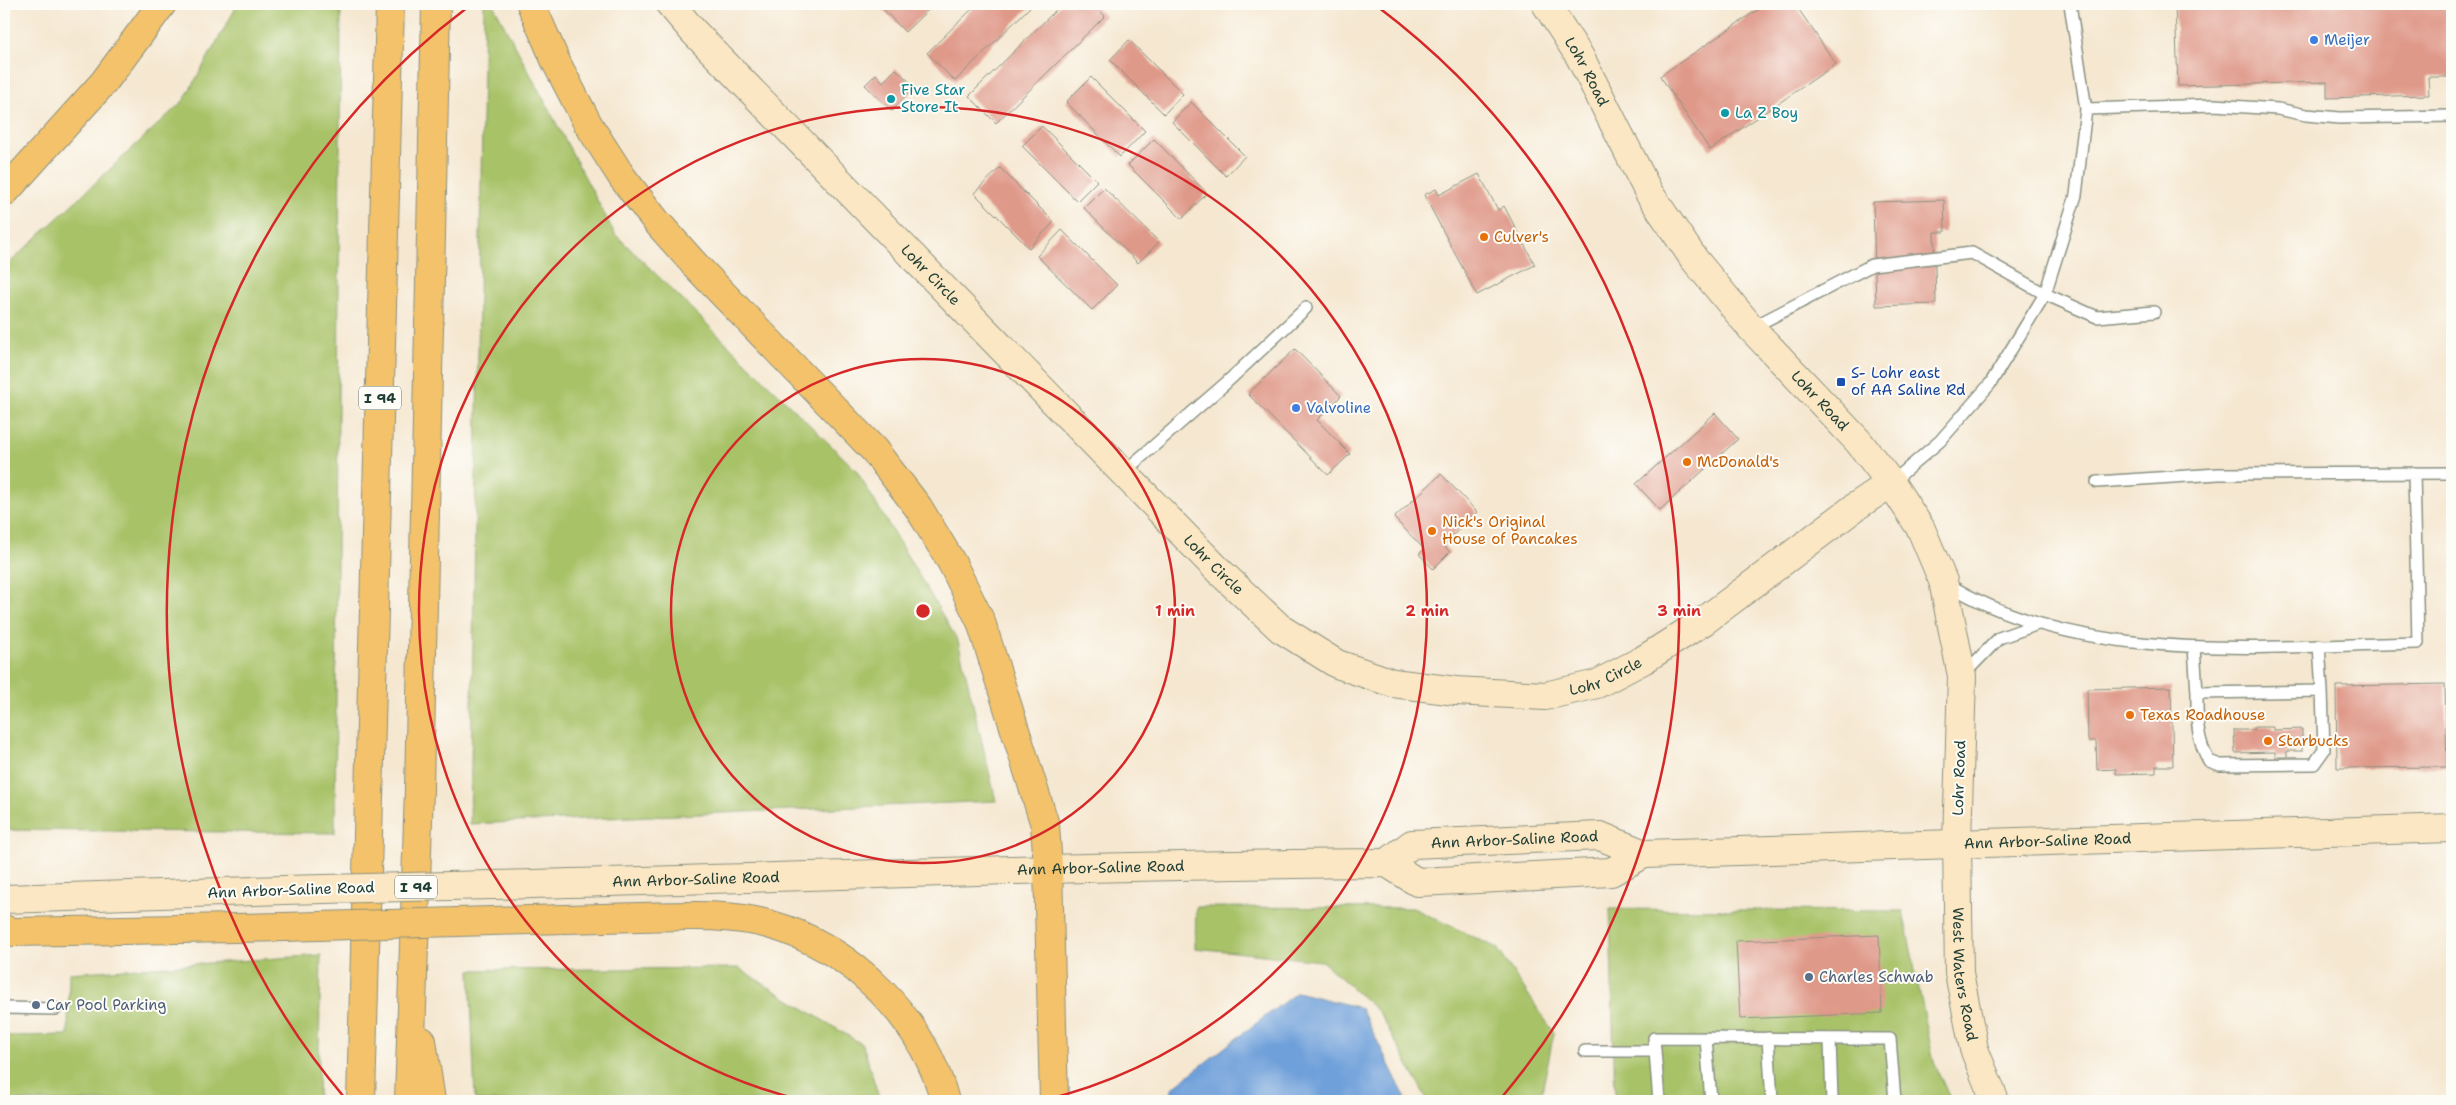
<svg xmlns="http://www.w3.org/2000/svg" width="2456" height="1105" font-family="'Shantell Sans',sans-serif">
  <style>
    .green { fill: #a8c268; stroke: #64804e }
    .water { fill: #70a0da; stroke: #486e87 }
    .building { fill: #df9989 }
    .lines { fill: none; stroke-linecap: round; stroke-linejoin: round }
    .lane-casing { stroke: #8a9282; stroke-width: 14 }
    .secondary-casing { stroke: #8a9282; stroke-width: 30 }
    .highway-casing { stroke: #8a9282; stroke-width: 30 }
    .lane { stroke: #fff; stroke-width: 11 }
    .secondary { stroke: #fbe7c3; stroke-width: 28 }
    .highway { stroke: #f4c26a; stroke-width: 28 }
    .secondary-bridge-casing { stroke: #8a9282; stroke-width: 30; stroke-linecap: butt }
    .highway-bridge-casing { stroke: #8a9282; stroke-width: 30; stroke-linecap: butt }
    .secondary-bridge { stroke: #fbe7c3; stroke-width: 28 }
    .highway-bridge { stroke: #f4c26a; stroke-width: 28 }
    .ring { fill: none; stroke: #d62828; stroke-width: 2.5 }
    .shop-dot { fill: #3f7fe0; stroke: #fdfcf7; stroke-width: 2 }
    .culture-dot { fill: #0f9aa8; stroke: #fdfcf7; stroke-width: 2 }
    .food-dot { fill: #e8710a; stroke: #fdfcf7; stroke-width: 2 }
    .transit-dot { fill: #1a4fb4; stroke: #fdfcf7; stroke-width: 2 }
    .service-dot { fill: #5c6f8a; stroke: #fdfcf7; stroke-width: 2 }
    .labels { text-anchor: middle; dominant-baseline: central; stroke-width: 4; stroke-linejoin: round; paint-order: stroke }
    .shield { fill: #fdfcf7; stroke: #62766e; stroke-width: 1 }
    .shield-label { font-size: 14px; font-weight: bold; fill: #1f3d34 }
    .shop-label { font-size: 15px; fill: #366cbe; stroke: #fdfcf7; text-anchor: start }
    .street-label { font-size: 15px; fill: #1f3d34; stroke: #fdfcf7 }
    .culture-label { font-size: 15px; fill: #0d838f; stroke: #fdfcf7; text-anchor: start }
    .food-label { font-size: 15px; fill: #c56008; stroke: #fdfcf7; text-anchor: start }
    .transit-label { font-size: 15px; fill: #164399; stroke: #fdfcf7; text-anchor: start }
    .service-label { font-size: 15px; fill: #4e5e75; stroke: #fdfcf7; text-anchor: start }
    .centre { fill: #d62828; stroke: #fdfcf7; stroke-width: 2.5 }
    .ring-label { font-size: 15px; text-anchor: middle; font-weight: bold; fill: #d62828; stroke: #fdfcf7; stroke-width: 4; stroke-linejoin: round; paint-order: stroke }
  </style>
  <rect width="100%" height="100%" fill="#fdfcf7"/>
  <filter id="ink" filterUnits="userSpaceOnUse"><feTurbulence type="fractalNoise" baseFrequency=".02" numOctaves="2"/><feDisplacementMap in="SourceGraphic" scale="10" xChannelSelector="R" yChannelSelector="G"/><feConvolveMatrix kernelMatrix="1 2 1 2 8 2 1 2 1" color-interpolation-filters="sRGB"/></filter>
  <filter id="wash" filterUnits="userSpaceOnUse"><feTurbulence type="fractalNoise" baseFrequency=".0096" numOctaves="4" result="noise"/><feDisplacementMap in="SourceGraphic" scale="20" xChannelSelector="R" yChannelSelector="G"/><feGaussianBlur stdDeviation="1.12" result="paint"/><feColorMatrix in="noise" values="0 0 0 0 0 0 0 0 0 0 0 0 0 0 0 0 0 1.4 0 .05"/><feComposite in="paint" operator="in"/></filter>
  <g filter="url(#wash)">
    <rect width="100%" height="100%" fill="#f5e7d0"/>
    <!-- green -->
    <path class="green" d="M 238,4 L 341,4 L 335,833 L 4,830 L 4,268 L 184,100 Z
      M 484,4 L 493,4 L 615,234 L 856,470 L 958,641 L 996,801 L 470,824 Z
      M 1196,907 L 1413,908 L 1497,948 L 1554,1033 L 1540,1101 L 1428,1101 L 1379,1012 L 1322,961 L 1195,948 Z
      M 1610,909 L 1903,911 L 1934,1062 L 1951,1101 L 1615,1101 Z
      M 321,955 L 318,1101 L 4,1101 L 4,1036 L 68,1035 L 69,973 Z
      M 738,968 L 863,1045 L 880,1101 L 475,1101 L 470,970 Z"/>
    <!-- water -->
    <path class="water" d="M 1297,992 L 1361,1008 L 1407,1101 L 1171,1101 L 1172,1088 Z"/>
    <g id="blocks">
      <!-- building -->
      <path class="building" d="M 878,4 L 934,4 L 905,32 Z
        M 977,4 L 1033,4 L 955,81 L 927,53 Z
        M 1062,4 L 1093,4 L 1105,16 L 996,123 L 969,96 Z
        M 1766,4 L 1795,4 L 1836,64 L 1710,150 L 1660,76 Z
        M 2175,4 L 2452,4 L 2452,77 L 2428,77 L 2429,95 L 2393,96 L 2327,98 L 2327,82 L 2178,86 Z
        M 1129,40 L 1183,94 L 1164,114 L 1110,60 Z
        M 896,69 L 915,87 L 892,111 L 865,85 L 876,74 L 883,82 Z
        M 1091,77 L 1145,131 L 1120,157 L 1066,102 Z
        M 1191,102 L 1245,156 L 1226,176 L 1172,122 Z
        M 1042,126 L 1097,181 L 1077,201 L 1022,146 Z
        M 1154,139 L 1207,193 L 1182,219 L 1128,165 Z
        M 1000,168 L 1054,222 L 1029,248 L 974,193 Z
        M 1479,174 L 1498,210 L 1504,206 L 1535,265 L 1477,295 L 1424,195 L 1436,189 L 1439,195 Z
        M 1104,188 L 1159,242 L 1138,263 L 1084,208 Z
        M 1944,200 L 1945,232 L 1934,232 L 1936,304 L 1876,306 L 1873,202 Z
        M 1062,230 L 1117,285 L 1092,310 L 1037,256 Z
        M 1295,349 L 1341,396 L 1317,420 L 1350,454 L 1328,475 L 1248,394 Z
        M 1715,413 L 1738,439 L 1660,510 L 1636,484 Z
        M 1441,474 L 1477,512 L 1443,545 L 1450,552 L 1433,569 L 1419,554 L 1424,549 L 1394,518 Z
        M 2445,684 L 2447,767 L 2337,768 L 2336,686 Z
        M 2171,687 L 2173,766 L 2156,766 L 2156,773 L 2116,774 L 2116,769 L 2097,770 L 2096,741 L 2088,741 L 2087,689 Z
        M 2254,727 L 2273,727 L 2273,730 L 2302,729 L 2302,751 L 2287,751 L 2287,757 L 2275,757 L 2275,752 L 2235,753 L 2234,730 L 2254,730 Z
        M 1879,935 L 1882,1013 L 1740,1019 L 1736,941 Z"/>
    </g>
  </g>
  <g filter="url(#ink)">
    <use href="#blocks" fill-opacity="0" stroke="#8a9282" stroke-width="1"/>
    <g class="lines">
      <defs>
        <path id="lane" d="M 2070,4 L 2086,109
          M 1751,328 L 1872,265 L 1972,253 L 2045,294 L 2097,317 L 2154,312
          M 1125,471 L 1226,383 L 1306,308
          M 2097,482 L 2218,474 L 2452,473
          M 1891,483 L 1940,441 L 1990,384 L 2045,294 L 2076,195 L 2086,109 L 2214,105 L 2278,109 L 2306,115 L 2340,118 L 2452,116
          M 1946,583 C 2081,667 2266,646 2418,643 L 2414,473
          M 2194,647 L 2197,693 L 2322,691 L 2319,645
          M 1963,675 L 1999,638 L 2038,624
          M 2197,693 C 2197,718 2196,739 2209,761 L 2220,765 L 2314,764 L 2324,750 L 2322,691
          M 4,1008 L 56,1009
          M 1706,1038 L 1711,1101
          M 1768,1038 L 1772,1101
          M 1830,1039 L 1832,1101
          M 1585,1051 L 1655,1051
          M 1659,1101 L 1654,1038 L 1890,1039 L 1895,1101"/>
        <g id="secondary">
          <path id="s1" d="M 670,4 L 693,31 L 1219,571 L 1281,629 L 1337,664 L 1393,683 L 1456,691 L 1545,696 L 1597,684 L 1643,660 L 1704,621 L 1858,505 L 1891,483"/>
          <path id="s2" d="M 1546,4 L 1580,57 L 1649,193 L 1694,259 L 1751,328 L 1858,441 L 1891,483 L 1921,529 L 1943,581 L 1962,676 L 1957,842 L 1959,973 L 1974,1049 L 1995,1101"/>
          <path id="s3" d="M 1387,863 L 1412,844 L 1600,836 L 1644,854 L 2452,828"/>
          <path id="s4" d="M 491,885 C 790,878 1088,865 1387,863 L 1417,882 L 1439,881 L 1611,872 L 1644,854"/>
          <path d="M 4,899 L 283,890"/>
        </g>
        <path id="highway" d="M 531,4 L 556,62 L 588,124 L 622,177 L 656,221 L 697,267 L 874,450 L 918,507 L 952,563 L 981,622 L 1045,825 L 1048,867 L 1054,1101
          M 4,193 L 104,82 L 162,4
          M 492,921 C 541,920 590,918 640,917 C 682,916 727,913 768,924 C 852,947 923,1018 945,1101
          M 4,929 L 13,932 L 284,927
          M 422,1041 L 431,1101
          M 361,1101 L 390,4
          M 409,1101 L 419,789 L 436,4"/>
      </defs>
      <!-- lane casing -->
      <use href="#lane" class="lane-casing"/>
      <!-- secondary casing -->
      <use href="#secondary" class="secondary-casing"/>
      <!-- highway casing -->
      <use href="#highway" class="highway-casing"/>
      <!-- lane -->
      <use href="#lane" class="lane"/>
      <!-- secondary -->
      <use href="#secondary" class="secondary"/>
      <!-- highway -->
      <use href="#highway" class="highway"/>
      <defs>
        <path id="secondary-bridge" d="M 283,890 L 491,885"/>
        <path id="highway-bridge" d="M 284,927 L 492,921"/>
      </defs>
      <!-- secondary-bridge casing -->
      <use href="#secondary-bridge" class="secondary-bridge-casing"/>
      <!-- highway-bridge casing -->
      <use href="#highway-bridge" class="highway-bridge-casing"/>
      <!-- secondary-bridge -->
      <use href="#secondary-bridge" class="secondary-bridge"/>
      <!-- highway-bridge -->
      <use href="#highway-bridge" class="highway-bridge"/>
    </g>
  </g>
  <!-- distance rings -->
  <g class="ring">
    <circle cx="923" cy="611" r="252"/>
    <path d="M805 1101A504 504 0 1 1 1041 1101"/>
    <path d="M344 1097A756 756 0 0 1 468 7M1378 7A756 756 0 0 1 1502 1097"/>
  </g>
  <!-- markers -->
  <g class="shop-dot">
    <circle cx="2314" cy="40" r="5"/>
    <circle cx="1296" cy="408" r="5"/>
  </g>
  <g class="culture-dot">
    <circle cx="891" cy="99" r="5"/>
    <circle cx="1725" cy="113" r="5"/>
  </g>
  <g class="food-dot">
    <circle cx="1484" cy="237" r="5"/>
    <circle cx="1687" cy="462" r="5"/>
    <circle cx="1432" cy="531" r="5"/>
    <circle cx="2130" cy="715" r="5"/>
    <circle cx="2268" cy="741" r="5"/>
  </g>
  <rect class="transit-dot" x="1836" y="377" width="10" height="10" rx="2.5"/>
  <g class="service-dot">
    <circle cx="1809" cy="977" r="5"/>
    <circle cx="36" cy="1005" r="5"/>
  </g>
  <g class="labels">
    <!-- shield labels -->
    <g class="shield">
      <rect x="359" y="386.5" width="42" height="23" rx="4"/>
      <rect x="395" y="875.5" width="42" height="23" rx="4"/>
    </g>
    <g class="shield-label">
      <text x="380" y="398">I 94</text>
      <text x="416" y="887">I 94</text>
    </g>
    <!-- shop labels -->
    <g class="shop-label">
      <text x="2324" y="40">Meijer</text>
      <text x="1306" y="408">Valvoline</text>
    </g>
    <!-- street labels -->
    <g class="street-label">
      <text stroke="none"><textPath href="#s2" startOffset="79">Lohr Road</textPath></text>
      <text stroke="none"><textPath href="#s1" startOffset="376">Lohr Circle</textPath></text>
      <text stroke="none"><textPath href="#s2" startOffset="485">Lohr Road</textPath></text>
      <text stroke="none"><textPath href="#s1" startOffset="781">Lohr Circle</textPath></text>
      <text stroke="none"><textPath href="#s1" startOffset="1216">Lohr Circle</textPath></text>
      <text transform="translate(1959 778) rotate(-88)">Lohr Road</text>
      <text stroke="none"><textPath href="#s3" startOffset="671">Ann Arbor-Saline Road</textPath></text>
      <text stroke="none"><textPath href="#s3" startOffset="134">Ann Arbor-Saline Road</textPath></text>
      <text stroke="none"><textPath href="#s4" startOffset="610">Ann Arbor-Saline Road</textPath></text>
      <text stroke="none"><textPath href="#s4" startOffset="205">Ann Arbor-Saline Road</textPath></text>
      <text transform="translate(291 890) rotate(-2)">Ann Arbor-Saline Road</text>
      <text stroke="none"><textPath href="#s2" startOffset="1101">West Waters Road</textPath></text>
    </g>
    <!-- culture labels -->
    <g class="culture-label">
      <text x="901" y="90">Five Star<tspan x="901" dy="17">Store It</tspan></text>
      <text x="1735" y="113">La Z Boy</text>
    </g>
    <!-- food labels -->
    <g class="food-label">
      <text x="1494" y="237">Culver's</text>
      <text x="1697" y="462">McDonald's</text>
      <text x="1442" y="522">Nick's Original<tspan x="1442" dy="17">House of Pancakes</tspan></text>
      <text x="2140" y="715">Texas Roadhouse</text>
      <text x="2278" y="741">Starbucks</text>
    </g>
    <!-- transit labels -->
    <g class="transit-label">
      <text x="1851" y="373">S- Lohr east<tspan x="1851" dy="17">of AA Saline Rd</tspan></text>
    </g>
    <!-- service labels -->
    <g class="service-label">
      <text x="1819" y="977">Charles Schwab</text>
      <text x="46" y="1005">Car Pool Parking</text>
    </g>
  </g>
  <circle cx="923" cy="611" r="8" class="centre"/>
  <g class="ring-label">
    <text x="1175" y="616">1 min</text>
    <text x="1427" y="616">2 min</text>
    <text x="1679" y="616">3 min</text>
  </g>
  <!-- margin -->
  <rect width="2456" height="1105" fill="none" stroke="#fdfcf7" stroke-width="20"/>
</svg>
